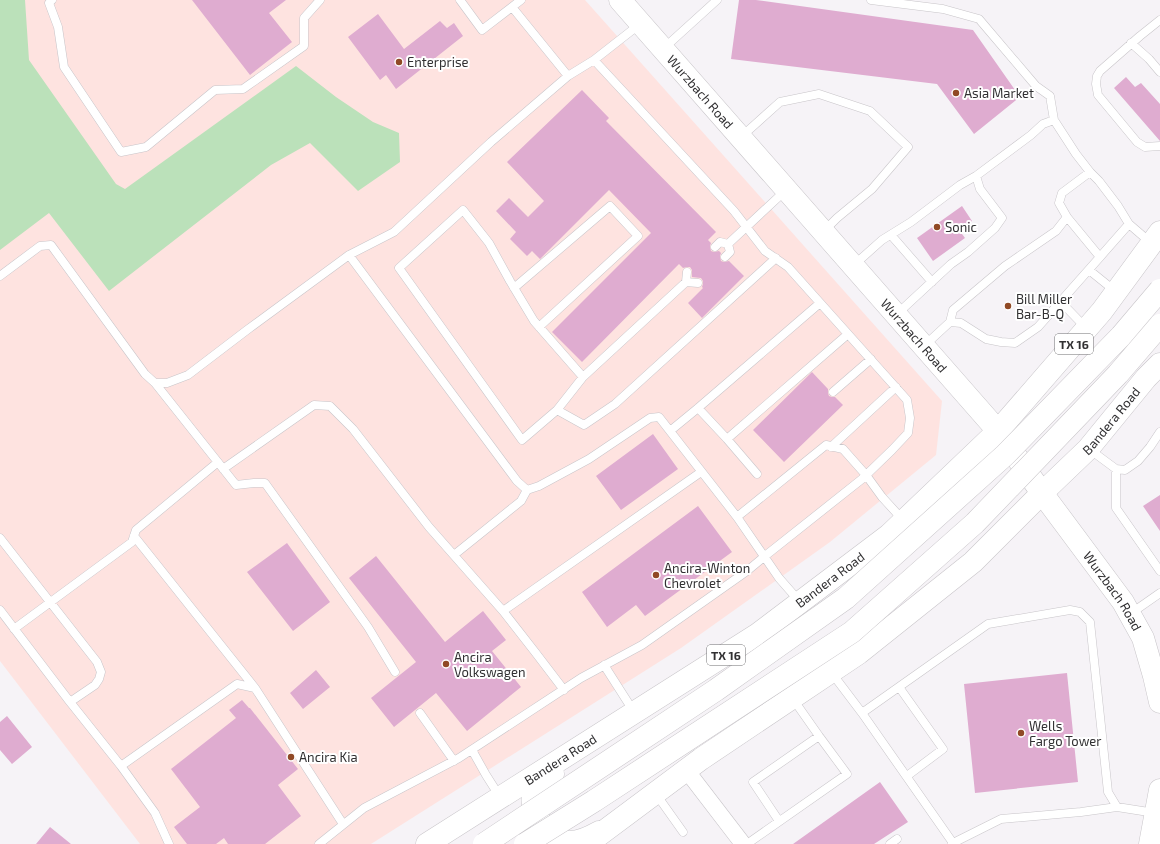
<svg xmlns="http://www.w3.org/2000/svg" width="1160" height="844" font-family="'Exo 2',sans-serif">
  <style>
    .commercial { fill: #fee3e0 }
    .green { fill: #bbe1ba }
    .building { fill: #dfacd0 }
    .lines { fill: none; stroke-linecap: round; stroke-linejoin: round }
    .service-casing { stroke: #c8c5c9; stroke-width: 9 }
    .minor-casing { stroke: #c8c5c9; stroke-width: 17 }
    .secondary-casing { stroke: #c8c5c9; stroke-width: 23 }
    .primary-casing { stroke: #c8c5c9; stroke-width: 23 }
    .service { stroke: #fff; stroke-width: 8 }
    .minor { stroke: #fff; stroke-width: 16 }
    .secondary { stroke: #fff; stroke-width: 22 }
    .primary { stroke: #fff; stroke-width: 22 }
    .motorway-bridge-casing { stroke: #c8c5c9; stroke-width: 23; stroke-linecap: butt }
    .motorway-bridge { stroke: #fff; stroke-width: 22 }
    .poi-dot { fill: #904925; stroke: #fff; stroke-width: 1.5 }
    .labels { text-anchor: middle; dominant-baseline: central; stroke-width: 4; stroke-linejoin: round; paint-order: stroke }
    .shield { fill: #fff; stroke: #6f6e70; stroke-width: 1 }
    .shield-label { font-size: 12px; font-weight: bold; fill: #313032 }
    .poi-label { font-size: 13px; fill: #313032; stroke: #fff; text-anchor: start }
    .street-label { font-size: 13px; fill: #313032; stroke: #fff }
  </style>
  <rect width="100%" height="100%" fill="#f6f3f7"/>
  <!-- commercial -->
  <path class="commercial" d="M 0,0 L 585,0 L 942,401 L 936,455 L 830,542 L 681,648 L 371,844 L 140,844 L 0,661 Z"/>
  <!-- green -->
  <path class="green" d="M 0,0 L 25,0 L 29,60 L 116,184 L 125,189 L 296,66 L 336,97 L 373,122 L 399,133 L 400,162 L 358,191 L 310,143 L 271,165 L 109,291 L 49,213 L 0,250 Z"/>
  <!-- building -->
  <path class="building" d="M 192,0 L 286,0 L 269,13 L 292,42 L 250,75 Z
    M 739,0 L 756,0 L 973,30 L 1020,97 L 974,134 L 937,84 L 731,59 Z
    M 378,14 L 404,49 L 440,21 L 447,28 L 454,23 L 463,36 L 396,89 L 386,75 L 380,80 L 348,37 Z
    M 1126,77 L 1135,87 L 1141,83 L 1160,104 L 1160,141 L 1114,88 Z
    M 582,90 L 609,118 L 606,121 L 716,232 L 708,240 L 711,243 L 710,246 L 711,251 L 714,252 L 719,251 L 721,253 L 720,256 L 721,261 L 724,262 L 729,261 L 744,276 L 702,318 L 688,303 L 703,288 L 702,287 L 703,284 L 703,281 L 701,278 L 692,277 L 692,270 L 690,267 L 687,267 L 683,268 L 679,264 L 582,362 L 552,332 L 651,233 L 609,190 L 540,259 L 532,251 L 527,256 L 510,239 L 516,232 L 496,211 L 509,198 L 528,217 L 544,201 L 507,162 Z
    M 962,206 L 972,221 L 959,230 L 965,238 L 933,261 L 917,238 Z
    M 812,372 L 828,389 L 828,393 L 829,396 L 832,397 L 835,397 L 843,405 L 784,462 L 753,430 Z
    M 653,434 L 678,469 L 621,510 L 596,476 Z
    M 1160,495 L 1160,531 L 1143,506 Z
    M 698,506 L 732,552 L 645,616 L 636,605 L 607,627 L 582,592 Z
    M 287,543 L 330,602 L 293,631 L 247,572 Z
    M 376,556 L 445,642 L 483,611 L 506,640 L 492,651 L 521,687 L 467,731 L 436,693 L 394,727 L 371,698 L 416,662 L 349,578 Z
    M 316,670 L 330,687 L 303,709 L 290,693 Z
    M 1067,673 L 1078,782 L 975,793 L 964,684 Z
    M 242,700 L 249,708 L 250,708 L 298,769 L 278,785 L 301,816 L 265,844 L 228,844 L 224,838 L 216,844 L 187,844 L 174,827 L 200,807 L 171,769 L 236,718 L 229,710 Z
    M 7,716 L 32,747 L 12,764 L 0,750 L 0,722 Z
    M 880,782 L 908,822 L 874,844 L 793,844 Z
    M 50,827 L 71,844 L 36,844 Z"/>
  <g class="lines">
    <defs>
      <path id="service" d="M 52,0 L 49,3 L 58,27 L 64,67 L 121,152 L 146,147 L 215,90 L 243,89 L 304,46 L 304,18 L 320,0
        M 460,0 L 482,30 L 521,0
        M 871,0 L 943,9 L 979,19 L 1036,86 L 1050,96 L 1054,120
        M 512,7 L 568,76
        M 1160,20 L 1140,36 L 1100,71 L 1097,76 L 1096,84 L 1098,95 L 1137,142 L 1145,147 L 1160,146
        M 1131,43 L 1149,59 L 1160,72
        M 663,49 L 717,0
        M 741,137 L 780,102 L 819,94 L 870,111 L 908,147 L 872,189 L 837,218 L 824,231
        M 1129,224 L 1100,257 L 1067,217 L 1059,203 L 1062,193 L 1090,172 L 1099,181 L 1118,206 L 1129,224 L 1151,243
        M 891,235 L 932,282
        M 728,244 L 786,190
        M 715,247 L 720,242 L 728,244
        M 349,255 L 517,481 L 527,490 L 539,486 L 589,459 L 650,418 L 659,417 L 737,517 L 779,578 L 800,602
        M 725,257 L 730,252 L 728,244
        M 854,265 L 882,240 L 911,222 L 960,185 L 976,176
        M 1089,270 L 1115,291
        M 687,272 L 686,282 L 583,377 L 534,321 L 510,281 L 489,243 L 463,210 L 399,268 L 522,440 L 557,410 L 584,425 L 615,404 L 776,258
        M 0,276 L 40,246 L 51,245 L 145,374 L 155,383 L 167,383 L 188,375 L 247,330 L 349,255 L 394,232 L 491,142 L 568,76 L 594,60 L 640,24
        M 686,282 L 698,283
        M 514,288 L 610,206 L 638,236 L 539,327
        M 1061,302 L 1086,328
        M 897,314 L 951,264 L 968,252 L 995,228 L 1002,218 L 980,189 L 976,176 L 1031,135 L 1043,124 L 1054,120 L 1076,154 L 1090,172
        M 950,322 L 953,310 L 1005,266 L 1056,231 L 1067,217
        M 924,346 L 950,322 L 961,323 L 986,339 L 1001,342 L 1015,343 L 1038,327 L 1100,257
        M 155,383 L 236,485 L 254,483 L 265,483 L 368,627 L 395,672
        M 833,392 L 871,359
        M 698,408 L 727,439 L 757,474
        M 557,410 L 583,377
        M 670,431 L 698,408 L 820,303
        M 727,439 L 848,334
        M 831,447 L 896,387
        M 1089,449 L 1116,469 L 1125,470 L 1138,461 L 1150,447 L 1160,432
        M 223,469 L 314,405 L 330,406 L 353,429 L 429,527 L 503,611 L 535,652 L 564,690
        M 1116,469 L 1116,508 L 1160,571
        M 737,517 L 826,445 L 843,449 L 866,475 L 882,497 L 903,520
        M 134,536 L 255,688
        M 0,538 L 97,662 L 101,672 L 99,679 L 95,685 L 70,702
        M 454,555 L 521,501 L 527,490
        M 0,610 L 70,702 L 121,766 L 155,813 L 169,844
        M 503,611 L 701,472
        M 1130,614 L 1160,593
        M 14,629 L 132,542 L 136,530 L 218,462
        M 604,665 L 634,712
        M 831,672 L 862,713
        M 899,687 L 943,749 L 907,776
        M 793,699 L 819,736
        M 420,713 L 454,761
        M 472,750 L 486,775 L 500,797
        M 121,766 L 237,684 L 255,688 L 343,824
        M 656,794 L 683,832
        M 953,843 L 1001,819 L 1081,812 L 1117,807
        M 319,844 L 364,808 L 459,758 L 581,678 L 642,645 L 747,571 L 765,556 L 862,479 L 892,450 L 908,433 L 910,418 L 907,400 L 788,267 L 765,251 L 734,211 L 594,60
        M 747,844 L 847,774 L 819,736 L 753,782 L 779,821
        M 890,844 L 897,839
        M 952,844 L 953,843 L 862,713 L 988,624 L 1070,610 L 1080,612 L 1090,622 L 1108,792 L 1117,807 L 1155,813"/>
      <path id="minor" d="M 687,771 L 743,844"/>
      <g id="secondary">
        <path id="s1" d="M 1042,493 L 1123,602 L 1143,638 L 1154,676 L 1160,702"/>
        <path d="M 1150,844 L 1160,790"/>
      </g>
      <g id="primary">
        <path id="s2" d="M 620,0 L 998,431 L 1042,493"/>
        <path d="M 553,774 C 546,779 538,784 534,793 C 526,810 552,843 570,842 C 580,842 590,837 599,832"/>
        <path id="s3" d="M 427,844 L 758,634 L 889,535 L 998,431 L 1102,311 L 1160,232"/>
        <path id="s4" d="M 587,844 L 701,759 L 859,653 L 973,562 L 1042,493 L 1088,449 L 1146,378 L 1160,364"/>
      </g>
    </defs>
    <!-- service casing -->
    <use href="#service" class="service-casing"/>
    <!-- minor casing -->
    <use href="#minor" class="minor-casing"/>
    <!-- secondary casing -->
    <use href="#secondary" class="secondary-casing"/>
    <!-- primary casing -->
    <use href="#primary" class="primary-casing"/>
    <!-- service -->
    <use href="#service" class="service"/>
    <!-- minor -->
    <use href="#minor" class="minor"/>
    <!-- secondary -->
    <use href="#secondary" class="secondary"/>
    <!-- primary -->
    <use href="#primary" class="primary"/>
    <defs>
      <path id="motorway-bridge" d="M 484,844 L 716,690 L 846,598 L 1005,455 L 1121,336 L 1160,290
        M 525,844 L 594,801 L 852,632 L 975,523 L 1118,374 L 1160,325"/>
    </defs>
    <!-- motorway-bridge casing -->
    <use href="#motorway-bridge" class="motorway-bridge-casing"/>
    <!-- motorway-bridge -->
    <use href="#motorway-bridge" class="motorway-bridge"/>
  </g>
  <!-- markers -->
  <g class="poi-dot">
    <circle cx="399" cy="62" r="4"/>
    <circle cx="956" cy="93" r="4"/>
    <circle cx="937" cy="227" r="4"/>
    <circle cx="1008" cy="306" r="4"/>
    <circle cx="656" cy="575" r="4"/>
    <circle cx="446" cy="664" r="4"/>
    <circle cx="1021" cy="733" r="4"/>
    <circle cx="291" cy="757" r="4"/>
  </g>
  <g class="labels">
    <!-- shield labels -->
    <g class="shield">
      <rect x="1055" y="334" width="38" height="20" rx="3"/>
      <rect x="707" y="645" width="38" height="20" rx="3"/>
    </g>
    <g class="shield-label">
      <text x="1074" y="344">TX 16</text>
      <text x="726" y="655">TX 16</text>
    </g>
    <!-- poi labels -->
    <g class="poi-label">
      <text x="407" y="62">Enterprise</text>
      <text x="964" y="93">Asia Market</text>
      <text x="945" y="227">Sonic</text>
      <text x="1016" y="299">Bill Miller<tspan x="1016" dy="15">Bar-B-Q</tspan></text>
      <text x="664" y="568">Ancira-Winton<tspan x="664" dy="15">Chevrolet</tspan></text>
      <text x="454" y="657">Ancira<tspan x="454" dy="15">Volkswagen</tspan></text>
      <text x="1029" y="726">Wells<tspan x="1029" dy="15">Fargo Tower</tspan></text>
      <text x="299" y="757">Ancira Kia</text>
    </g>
    <!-- street labels -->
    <g class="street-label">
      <text stroke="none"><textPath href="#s2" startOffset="122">Wurzbach Road</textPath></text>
      <text stroke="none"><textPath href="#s2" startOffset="446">Wurzbach Road</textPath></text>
      <text stroke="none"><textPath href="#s4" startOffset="676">Bandera Road</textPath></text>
      <text stroke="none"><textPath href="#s3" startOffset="482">Bandera Road</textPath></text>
      <text stroke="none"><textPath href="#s1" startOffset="121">Wurzbach Road</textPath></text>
      <text stroke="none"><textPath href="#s3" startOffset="158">Bandera Road</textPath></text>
    </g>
  </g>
</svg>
